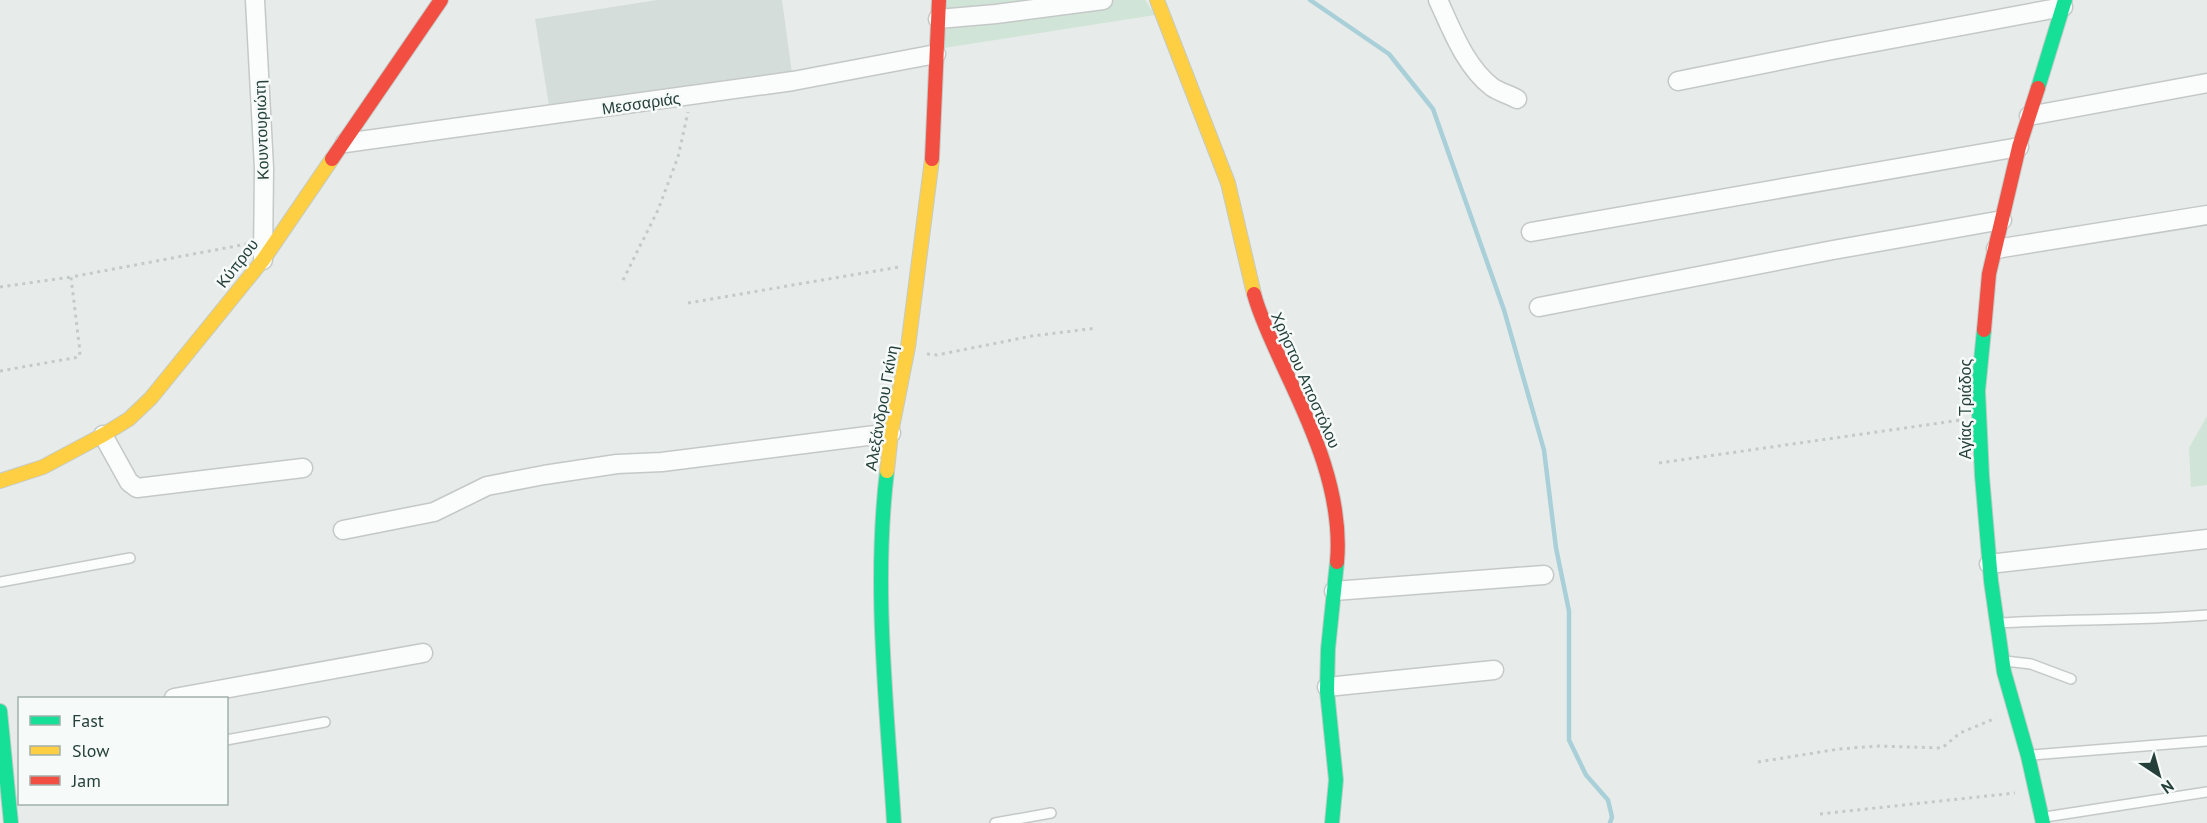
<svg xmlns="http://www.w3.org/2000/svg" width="2207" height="823" font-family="'PT Sans',sans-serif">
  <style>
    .built { fill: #d5ddda }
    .green { fill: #d1e4d8 }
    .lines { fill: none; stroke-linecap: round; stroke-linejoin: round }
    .stream { stroke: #a9cfd8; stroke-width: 4.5 }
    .lane-casing { stroke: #c4c9c7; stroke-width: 12 }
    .street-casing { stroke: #c4c9c7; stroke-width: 21 }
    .fast-casing { stroke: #c3cac7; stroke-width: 16 }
    .slow-casing { stroke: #c3cac7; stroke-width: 16 }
    .jam-casing { stroke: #c3cac7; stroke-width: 16 }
    .path { stroke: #c3cbca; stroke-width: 3; stroke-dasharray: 3 4.5; stroke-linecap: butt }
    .lane { stroke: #fbfcfc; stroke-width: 9 }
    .street { stroke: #fbfcfc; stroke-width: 18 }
    .fast { stroke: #16e098; stroke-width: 14 }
    .slow { stroke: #ffcf43; stroke-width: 14 }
    .jam { stroke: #f24e42; stroke-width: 14 }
    .labels { text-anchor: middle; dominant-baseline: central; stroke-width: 5; stroke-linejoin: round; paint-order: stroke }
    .street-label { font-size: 16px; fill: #25403a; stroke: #f6faf8 }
  </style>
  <rect width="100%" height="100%" fill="#e7ecea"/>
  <!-- built -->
  <path class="built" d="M 657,0 L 782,0 L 792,73 L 549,106 L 535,19 Z"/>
  <!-- green -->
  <path class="green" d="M 946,0 L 1145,0 L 1155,15 L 944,48 Z
    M 2207,416 L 2207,485 L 2191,487 L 2189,448 Z"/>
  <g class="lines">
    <!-- stream -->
    <path class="stream" d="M 1310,0 L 1389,54 L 1433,109 L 1504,310 L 1544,450 L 1556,548 L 1569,611 L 1569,740 L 1586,775 L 1608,800 L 1612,817 L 1610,823"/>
    <defs>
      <path id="lane" d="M 0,582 L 130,558
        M 1999,623 C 2068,619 2138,621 2207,615
        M 2005,661 L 2031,664 L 2071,679
        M 226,740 L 325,722
        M 2031,755 L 2207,741
        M 2045,817 L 2207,792
        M 995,823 L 1051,813"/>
      <path id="street" d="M 255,0 L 264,168 L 263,260
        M 1438,0 C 1452,30 1465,66 1492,87 C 1499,92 1510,95 1517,99
        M 938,19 L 996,14 L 1103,0
        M 1678,81 L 1827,51 L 2063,7
        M 2029,116 L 2207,83
        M 345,143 L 793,81 L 936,54
        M 1531,232 L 2019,147
        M 1996,249 L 2207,215
        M 1539,307 L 1833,250 L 2002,220
        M 103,435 L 129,482 L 137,488 L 303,468
        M 343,530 L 434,512 L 487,486 L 544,475 L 617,464 L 662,462 L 891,433
        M 1989,564 L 2207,539
        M 1334,591 L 1544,575
        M 1327,687 L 1494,670
        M 174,698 L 423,653"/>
      <path id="fast" d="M 2038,88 L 2065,0
        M 1984,330 L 1978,391 L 1982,476 L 1991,581 L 2004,672 L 2028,756 L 2043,823
        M 887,471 C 873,587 887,706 894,823
        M 0,711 L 11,823
        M 1332,823 L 1336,780 L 1327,691 L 1328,649 L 1337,562"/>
      <path id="slow" d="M 1157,0 L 1228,183 L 1254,294
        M 887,471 L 891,433 L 908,347 L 932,159
        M 0,481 L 43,467 L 103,435 L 129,419 L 151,398 L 263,260 L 332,159"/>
      <path id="jam" d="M 332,159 L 441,0
        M 932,159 L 939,0
        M 1254,294 C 1261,320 1274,345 1285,370 C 1313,429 1343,495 1337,562
        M 1984,330 L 1989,274 L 2019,147 L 2038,88"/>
    </defs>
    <!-- lane casing -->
    <use href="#lane" class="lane-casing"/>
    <!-- street casing -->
    <use href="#street" class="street-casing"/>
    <!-- fast casing -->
    <use href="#fast" class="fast-casing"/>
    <!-- slow casing -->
    <use href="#slow" class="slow-casing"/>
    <!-- jam casing -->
    <use href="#jam" class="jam-casing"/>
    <!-- path -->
    <path class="path" d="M 623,280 L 658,210 L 678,157 L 688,112
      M 0,287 L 71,277
      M 688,303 L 899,267
      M 927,354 L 937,355 L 1032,336 L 1097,328
      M 0,371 L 79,357 L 80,352 L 71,277 L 247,244
      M 1659,463 L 1961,420
      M 1758,762 L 1839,749 L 1879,746 L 1942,748 L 1960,733 L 1996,718
      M 1820,814 L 2015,793"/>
    <!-- lane -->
    <use href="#lane" class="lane"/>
    <!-- street -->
    <use href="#street" class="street"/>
    <!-- fast -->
    <use href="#fast" class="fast"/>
    <!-- slow -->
    <use href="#slow" class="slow"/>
    <!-- jam -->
    <use href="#jam" class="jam"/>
  </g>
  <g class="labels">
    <!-- street labels -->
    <g class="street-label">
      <text transform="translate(641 103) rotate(-8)">Μεσσαριάς</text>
      <text transform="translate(261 130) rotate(-92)">Κουντουριώτη</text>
      <text transform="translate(237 263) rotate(-52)">Κύπρου</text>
      <text transform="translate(1306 380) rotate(66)">Χρήστου Αποστόλου</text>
      <text transform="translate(881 408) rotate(-80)">Αλεξάνδρου Γκίνη</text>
      <text transform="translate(1965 409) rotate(-90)">Αγίας Τριάδος</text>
    </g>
  </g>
  <!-- legend -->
  <rect x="18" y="697" width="210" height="108" fill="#f6faf8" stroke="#a2b0ac" stroke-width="1.5"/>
  <rect x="30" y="716" width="30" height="9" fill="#16e098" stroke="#a2b0ac" stroke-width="1.5"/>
  <text x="72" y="727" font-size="18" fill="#25403a">Fast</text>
  <rect x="30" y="746" width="30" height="9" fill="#ffcf43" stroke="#a2b0ac" stroke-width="1.5"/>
  <text x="72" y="757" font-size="18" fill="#25403a">Slow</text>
  <rect x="30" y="776" width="30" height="9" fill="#f24e42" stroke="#a2b0ac" stroke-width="1.5"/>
  <text x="72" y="787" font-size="18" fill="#25403a">Jam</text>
  <!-- north arrow -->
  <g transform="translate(2159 775) rotate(144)" stroke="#f6faf8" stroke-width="4.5" paint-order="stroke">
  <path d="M0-4.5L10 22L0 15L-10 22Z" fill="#25403a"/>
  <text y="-9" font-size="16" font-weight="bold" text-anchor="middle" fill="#25403a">N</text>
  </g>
</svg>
